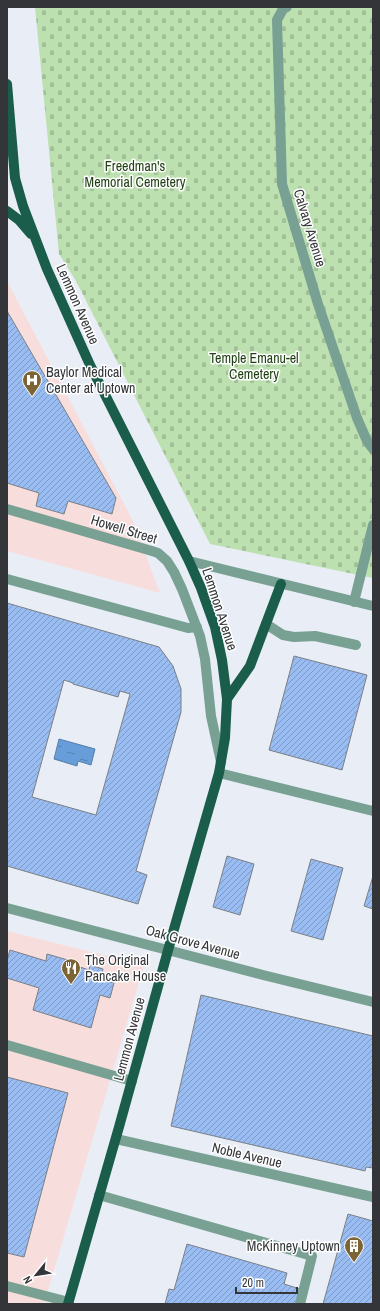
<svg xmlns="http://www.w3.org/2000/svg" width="380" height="1311" font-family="'Archivo Narrow',sans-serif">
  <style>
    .commercial { fill: #f8dddd }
    .cemetery { fill: url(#cemetery-stones) }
    .water { fill: url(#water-ripples); stroke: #577ea9 }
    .building { fill: url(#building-hatch); stroke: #7a7f86; fill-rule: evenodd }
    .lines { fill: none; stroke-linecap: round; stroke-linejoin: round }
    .minor { stroke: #79a193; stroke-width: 10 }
    .major { stroke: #1b5d4b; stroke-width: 10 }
    .labels { text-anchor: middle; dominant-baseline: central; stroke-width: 3; stroke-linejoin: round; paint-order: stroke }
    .park-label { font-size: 14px; fill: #204113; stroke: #fff }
    .street-label { font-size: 14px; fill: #333538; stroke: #fff }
    .poi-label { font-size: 14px; fill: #333538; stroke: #fff; text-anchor: start }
  </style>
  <defs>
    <pattern id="cemetery-stones" width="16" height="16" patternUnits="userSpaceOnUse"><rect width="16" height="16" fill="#bde0b1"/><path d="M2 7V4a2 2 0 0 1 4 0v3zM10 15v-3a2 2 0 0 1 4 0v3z" fill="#a3c199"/></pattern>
    <pattern id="water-ripples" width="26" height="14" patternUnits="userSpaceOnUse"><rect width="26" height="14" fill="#679dd9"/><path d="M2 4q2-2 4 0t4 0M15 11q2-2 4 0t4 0" fill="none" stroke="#5581b1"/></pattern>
    <pattern id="building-hatch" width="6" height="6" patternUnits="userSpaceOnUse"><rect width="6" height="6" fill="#99bdf2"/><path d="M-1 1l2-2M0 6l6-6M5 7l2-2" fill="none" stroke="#7d9ac5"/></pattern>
  </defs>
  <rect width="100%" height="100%" fill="#e9eef6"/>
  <!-- commercial -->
  <path class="commercial" d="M 7,281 L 133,521 L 160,593 L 7,551 Z
    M 7,931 L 144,965 L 44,1304 L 7,1304 Z"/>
  <!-- cemetery -->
  <path class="cemetery" d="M 35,7 L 373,7 L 373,578 L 210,544 L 76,281 L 59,254 Z"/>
  <!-- water -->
  <path class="water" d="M 59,739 L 95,749 L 91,765 L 78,761 L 77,766 L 54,759 Z"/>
  <!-- building -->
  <path class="building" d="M 7,311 L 116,498 L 112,514 L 68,501 L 64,514 L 36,506 L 39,493 L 7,483 Z
    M 7,603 L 159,647 L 173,666 L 181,689 L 181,712 L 136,871 L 147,875 L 138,904 L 7,866 ZM 64,680 L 73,683 L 73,684 L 118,697 L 120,691 L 130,694 L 96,815 L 32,797 Z
    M 294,656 L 367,675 L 342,770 L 269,750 Z
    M 227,856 L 254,864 L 240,915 L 213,907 Z
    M 311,859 L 343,868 L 323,940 L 291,931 Z
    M 373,876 L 373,909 L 364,906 Z
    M 10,950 L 46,961 L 47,954 L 78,963 L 77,966 L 89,970 L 90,965 L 103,969 L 102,973 L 108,974 L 106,981 L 114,983 L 110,998 L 100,995 L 91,1028 L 33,1010 L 39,988 L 7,978 L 7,960 Z
    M 201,995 L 373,1036 L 373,1168 L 366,1167 L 365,1171 L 171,1126 Z
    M 7,1077 L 68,1093 L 24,1257 L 7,1253 Z
    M 348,1214 L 373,1221 L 373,1304 L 323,1304 Z
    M 187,1244 L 287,1273 L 284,1284 L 300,1289 L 296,1304 L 165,1304 L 169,1289 L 174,1290 Z"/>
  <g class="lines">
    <!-- minor -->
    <path class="minor" d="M 287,7 L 283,9 L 277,20 L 282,184 L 318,304 L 357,418 L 367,441 L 373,449
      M 7,509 L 152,551 L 158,553 L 167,561 L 174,572 L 182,589 L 200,636 L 205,659 L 211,716 L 221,762
      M 189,561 L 373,606
      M 7,579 L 188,628 L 197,627
      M 354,602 L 373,525
      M 266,624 L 283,635 L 294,637 L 315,636 L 356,645
      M 219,773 L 373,811
      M 7,908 L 263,975 L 373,1002
      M 7,1045 L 132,1081
      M 116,1139 L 373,1197
      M 99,1195 L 312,1256 L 300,1304
      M 7,1286 L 69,1302"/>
    <!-- major -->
    <path class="major" d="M 7,84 L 15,178 L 23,206 L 47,269 L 90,365 L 189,561 L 201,588 L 215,627 L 222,660 L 227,699 L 225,738 L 219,773 L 172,936 L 119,1127 L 68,1304
      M 7,211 L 19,220 L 31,234
      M 227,699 L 250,666 L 281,584"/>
  </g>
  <!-- icons -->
  <defs>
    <symbol id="hospital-pin" viewBox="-11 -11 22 30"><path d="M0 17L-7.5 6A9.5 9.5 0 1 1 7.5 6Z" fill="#7c6434" stroke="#fff"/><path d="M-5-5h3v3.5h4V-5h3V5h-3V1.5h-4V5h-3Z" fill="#fff"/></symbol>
    <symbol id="restaurant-pin" viewBox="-11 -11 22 30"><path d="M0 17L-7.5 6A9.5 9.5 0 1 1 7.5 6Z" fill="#7c6434" stroke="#fff"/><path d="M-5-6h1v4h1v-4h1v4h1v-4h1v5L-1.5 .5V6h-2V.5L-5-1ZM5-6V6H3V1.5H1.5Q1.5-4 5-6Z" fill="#fff"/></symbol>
    <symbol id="building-pin" viewBox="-11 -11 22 30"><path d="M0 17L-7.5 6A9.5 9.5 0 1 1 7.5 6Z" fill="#7c6434" stroke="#fff"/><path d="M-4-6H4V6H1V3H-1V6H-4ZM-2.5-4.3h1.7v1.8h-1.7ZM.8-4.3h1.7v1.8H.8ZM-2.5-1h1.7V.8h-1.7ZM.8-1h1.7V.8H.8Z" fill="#fff"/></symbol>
  </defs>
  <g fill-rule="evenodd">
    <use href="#hospital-pin" x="21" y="369" width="22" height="30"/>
    <use href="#restaurant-pin" x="60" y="957" width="22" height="30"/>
    <use href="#building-pin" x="343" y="1235" width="22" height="30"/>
  </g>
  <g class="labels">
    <!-- park labels -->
    <g class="park-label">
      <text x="135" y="166">Freedman's<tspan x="135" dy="16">Memorial Cemetery</tspan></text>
      <text x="254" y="358">Temple Emanu-el<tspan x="254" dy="16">Cemetery</tspan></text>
    </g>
    <!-- street labels -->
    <g class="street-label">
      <text transform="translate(310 228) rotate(73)">Calvary Avenue</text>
      <text transform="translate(78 304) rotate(66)">Lemmon Avenue</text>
      <text transform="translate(124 529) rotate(17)">Howell Street</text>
      <text transform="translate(220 609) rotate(72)">Lemmon Avenue</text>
      <text transform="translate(193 942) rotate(15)">Oak Grove Avenue</text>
      <text transform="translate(129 1039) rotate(-75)">Lemmon Avenue</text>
      <text transform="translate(247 1155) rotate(13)">Noble Avenue</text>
    </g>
    <!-- poi labels -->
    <g class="poi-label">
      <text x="46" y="372">Baylor Medical<tspan x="46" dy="16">Center at Uptown</tspan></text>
      <text x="85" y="960">The Original<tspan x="85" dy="16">Pancake House</tspan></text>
      <text x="340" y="1246" text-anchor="end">McKinney Uptown</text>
    </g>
  </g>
  <!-- border -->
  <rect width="380" height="1311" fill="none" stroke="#333538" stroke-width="16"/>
  <!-- north arrow -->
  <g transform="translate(36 1275) rotate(240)" stroke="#ffffff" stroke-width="3" paint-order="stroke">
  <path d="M0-3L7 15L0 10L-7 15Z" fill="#333538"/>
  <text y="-6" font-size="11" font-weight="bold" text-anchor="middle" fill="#333538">N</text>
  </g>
  <!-- scale -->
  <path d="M236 1287v6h61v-6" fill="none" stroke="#333538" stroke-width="2"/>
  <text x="242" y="1287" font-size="12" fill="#333538" stroke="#ffffff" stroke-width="3" paint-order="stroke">20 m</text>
</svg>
